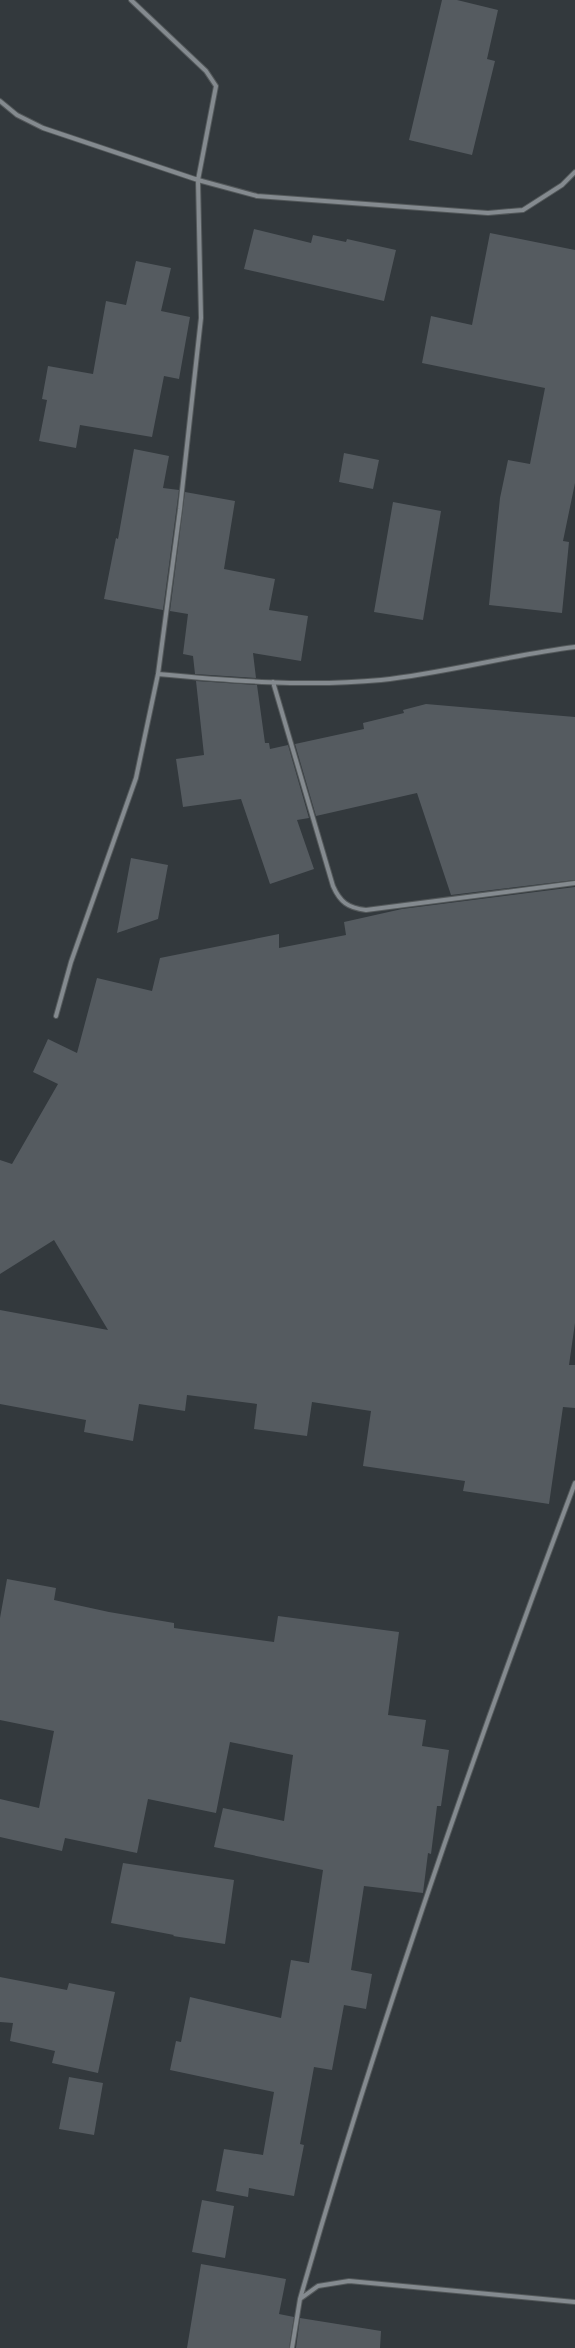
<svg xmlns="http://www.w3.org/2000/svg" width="575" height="2348" font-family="'IBM Plex Sans',sans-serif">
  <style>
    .building { fill: #555b60 }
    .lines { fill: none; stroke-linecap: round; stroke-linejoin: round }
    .minor-casing { stroke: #53585a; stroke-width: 6 }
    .minor { stroke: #848a8f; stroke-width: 4 }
  </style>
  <rect width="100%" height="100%" fill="#33393d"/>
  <!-- building -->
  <path class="building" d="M 442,0 L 457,0 L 498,10 L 487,59 L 495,61 L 472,155 L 409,140 Z
    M 254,229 L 311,243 L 313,235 L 346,242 L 347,239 L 396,250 L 384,301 L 244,269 Z
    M 490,233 L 575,250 L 575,483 L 563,541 L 569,542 L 562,613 L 489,605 L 500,498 L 508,460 L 530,464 L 545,388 L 422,363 L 431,316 L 472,325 Z
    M 136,261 L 171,268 L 161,311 L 190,317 L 179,379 L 164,376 L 152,437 L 80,425 L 76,448 L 39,441 L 47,400 L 42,399 L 48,366 L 93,374 L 106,301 L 126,305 Z
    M 134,449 L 169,456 L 163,488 L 179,490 L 163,610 L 104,599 L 116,538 L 118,539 Z
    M 344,453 L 379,460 L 373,489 L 339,482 Z
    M 185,492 L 235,501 L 224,569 L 275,579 L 269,610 L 308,616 L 301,661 L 253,653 L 256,678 L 195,674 L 193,656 L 183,654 L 188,614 L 170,611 Z
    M 393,502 L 441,511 L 423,620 L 374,612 Z
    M 196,681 L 257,685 L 265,743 L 269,743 L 270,749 L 288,745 L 309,818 L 297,820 L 314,869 L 270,884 L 241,799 L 183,807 L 176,759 L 204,755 Z
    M 426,704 L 575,717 L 575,880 L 451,895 L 417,793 L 316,816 L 295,744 L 364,729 L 363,723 L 404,713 L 403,710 Z
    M 131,858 L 168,865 L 158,919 L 117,933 Z
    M 575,887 L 575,1323 L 569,1365 L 575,1365 L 575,1408 L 563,1407 L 549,1504 L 463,1491 L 465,1481 L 363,1466 L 371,1411 L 312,1402 L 307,1436 L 254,1429 L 257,1404 L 187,1395 L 185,1411 L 139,1404 L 133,1441 L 84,1432 L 86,1420 L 0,1404 L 0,1310 L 108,1330 L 54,1240 L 0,1274 L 0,1160 L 12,1164 L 58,1084 L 33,1072 L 48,1039 L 77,1053 L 97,978 L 152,991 L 160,958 L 279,934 L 279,948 L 346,935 L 344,922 L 402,909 Z
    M 7,1579 L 56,1588 L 54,1600 L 109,1612 L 174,1623 L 174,1628 L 274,1642 L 278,1616 L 399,1632 L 388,1715 L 426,1720 L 422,1746 L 449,1750 L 441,1806 L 437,1806 L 431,1854 L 428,1853 L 423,1893 L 364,1886 L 351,1970 L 372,1974 L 366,2009 L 344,2005 L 332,2070 L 314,2067 L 300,2144 L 304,2145 L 294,2196 L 249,2188 L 248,2197 L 216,2191 L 224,2149 L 263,2155 L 274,2092 L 170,2070 L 176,2041 L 181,2042 L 190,1997 L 281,2018 L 291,1960 L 309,1963 L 323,1870 L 214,1847 L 223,1808 L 284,1821 L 293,1755 L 230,1742 L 216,1813 L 148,1799 L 137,1853 L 65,1838 L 62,1851 L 0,1837 L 0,1799 L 39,1808 L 54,1731 L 0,1720 L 0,1618 Z
    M 123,1863 L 234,1880 L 225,1944 L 173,1936 L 174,1935 L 111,1923 Z
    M 0,1977 L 67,1990 L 69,1983 L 115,1992 L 98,2073 L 52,2063 L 55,2051 L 10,2041 L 13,2023 L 0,2022 Z
    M 69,2077 L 103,2083 L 94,2135 L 59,2129 Z
    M 202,2200 L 234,2206 L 225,2258 L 192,2252 Z
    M 201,2264 L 286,2279 L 279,2314 L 294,2317 L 289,2348 L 187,2348 Z
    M 300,2318 L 381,2331 L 380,2348 L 296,2348 Z"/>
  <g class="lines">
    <defs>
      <path id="minor" d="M 0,101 L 17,115 L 43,128 L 198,180 L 257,196 L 488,213 L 523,210 L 562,185 L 575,172
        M 158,674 C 232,681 307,687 381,680 C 446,673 510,655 575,647
        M 273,682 L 333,886 C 340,902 348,908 366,910 L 575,883
        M 56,1016 L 71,962 L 136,778 L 158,674 L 180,509 L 201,318 L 198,180 L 216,86 L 206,71 L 131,0
        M 300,2299 C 379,2023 474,1751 575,1483
        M 292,2348 L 300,2299 L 318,2286 L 349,2281 L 575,2302"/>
    </defs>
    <!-- minor casing -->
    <use href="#minor" class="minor-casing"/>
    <!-- minor -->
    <use href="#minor" class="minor"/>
  </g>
</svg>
